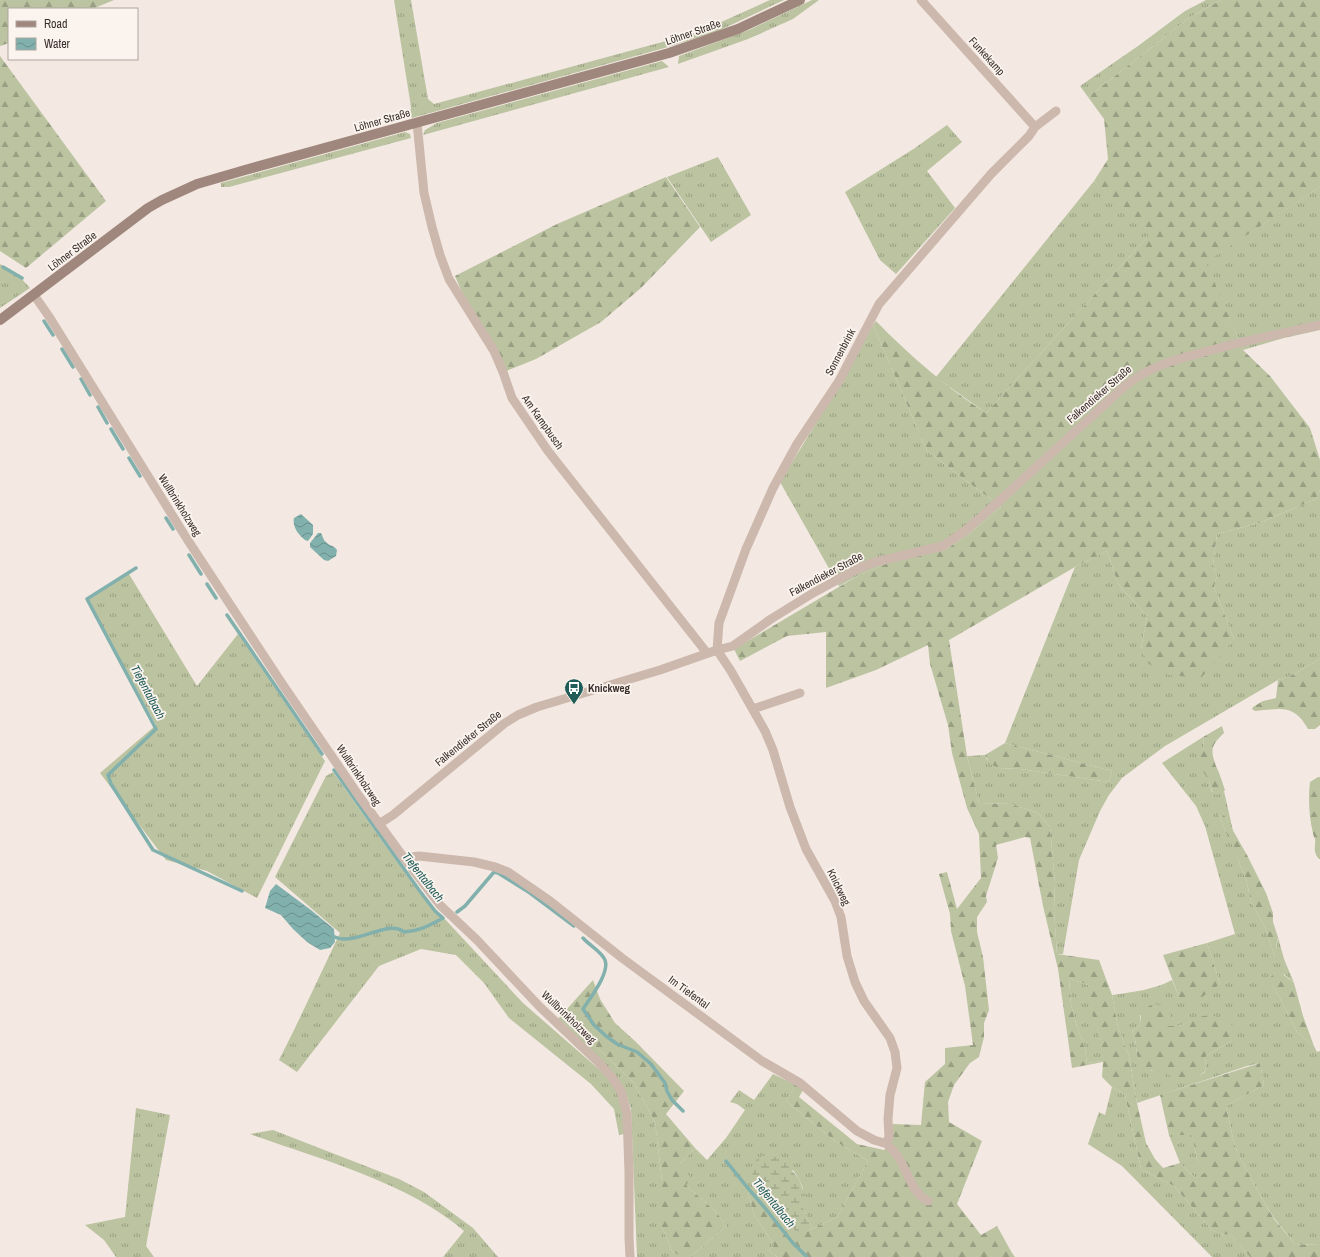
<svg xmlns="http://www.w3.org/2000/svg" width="1320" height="1257" font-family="'Archivo Narrow',sans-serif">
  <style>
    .grass { fill: url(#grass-tufts); fill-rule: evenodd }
    .forest { fill: url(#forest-firs); fill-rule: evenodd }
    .wetland { fill: url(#wetland-marsh) }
    .water { fill: url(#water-waves) }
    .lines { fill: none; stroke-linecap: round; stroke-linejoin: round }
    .stream { stroke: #81b0ad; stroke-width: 3.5 }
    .minor { stroke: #ccb8ad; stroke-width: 9 }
    .secondary { stroke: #a0877e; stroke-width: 10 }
    .labels { text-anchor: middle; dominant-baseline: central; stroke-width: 3.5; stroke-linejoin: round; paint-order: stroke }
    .street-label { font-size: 11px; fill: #3a2e2b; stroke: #fbf4ee }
    .poi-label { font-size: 11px; font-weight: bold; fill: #3a2e2b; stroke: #fbf4ee; text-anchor: start }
    .water-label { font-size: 12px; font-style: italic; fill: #215c59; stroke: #fbf4ee }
  </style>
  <defs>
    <pattern id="grass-tufts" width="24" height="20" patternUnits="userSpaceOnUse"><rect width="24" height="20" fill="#bbc3a1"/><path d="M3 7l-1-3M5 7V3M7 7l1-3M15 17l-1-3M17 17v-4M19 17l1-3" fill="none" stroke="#999f83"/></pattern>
    <pattern id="forest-firs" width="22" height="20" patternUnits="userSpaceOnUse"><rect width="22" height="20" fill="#bbc3a1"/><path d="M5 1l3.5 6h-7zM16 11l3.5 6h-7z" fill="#999f83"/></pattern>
    <pattern id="wetland-marsh" width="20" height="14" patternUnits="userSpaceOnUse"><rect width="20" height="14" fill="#bbc3a1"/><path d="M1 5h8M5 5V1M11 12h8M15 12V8" fill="none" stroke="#999f83"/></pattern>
    <pattern id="water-waves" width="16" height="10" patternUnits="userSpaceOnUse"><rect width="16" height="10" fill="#81b0ad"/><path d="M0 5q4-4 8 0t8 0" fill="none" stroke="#6b908d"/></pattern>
  </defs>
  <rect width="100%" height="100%" fill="#f3e9e2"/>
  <!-- grass -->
  <path class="grass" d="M 394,0 L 411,0 L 428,99 L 434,104 L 699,32 L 770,0 L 784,0 L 716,32 L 668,47 L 412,118 L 410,114 L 411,107 Z
    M 812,0 L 819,0 L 793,19 L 748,39 L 678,64 L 679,56 L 749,30 Z
    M 1206,0 L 1221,0 L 1189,18 L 1088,97 L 1080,86 L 1138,46 L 1185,11 Z
    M 662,61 L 669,67 L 423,135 L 425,130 L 437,123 Z
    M 947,125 L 962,142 L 927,171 L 955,208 L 896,274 L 880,260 L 845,192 L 915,148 Z
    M 405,132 L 410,134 L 411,138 L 229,187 L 221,187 L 221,183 Z
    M 718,157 L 751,215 L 711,242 L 667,177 Z
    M 1094,181 L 1151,233 L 986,413 L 936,377 Z
    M 1320,187 L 1320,330 L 1284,338 L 1243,350 L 1205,262 Z
    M 0,264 L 20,277 L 30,288 L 0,308 Z
    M 873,325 L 927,451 L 1001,507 L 969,534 L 945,550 L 895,560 L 859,575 L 839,586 L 780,482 L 843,379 Z
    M 1320,490 L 1320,659 L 1291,676 L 1278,680 L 1165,746 L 1122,778 L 1109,795 L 1100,811 L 1079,860 L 1063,954 L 1057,954 L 1054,911 L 1055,883 L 1050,827 L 1038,813 L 1011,804 L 979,803 L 967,756 L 985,755 L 987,760 L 999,768 L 1020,769 L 1109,782 L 1112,771 L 1005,743 L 1075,567 L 1107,551 L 1118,584 L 1147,616 L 1141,649 L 1234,639 L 1214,587 L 1217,575 L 1213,565 L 1217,534 L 1259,523 L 1316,499 Z
    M 129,574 L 197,686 L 238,634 L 325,761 L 257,898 L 207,871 L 166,860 L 100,773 L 156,725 L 88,600 Z
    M 1203,737 L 1204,748 L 1201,750 L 1212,792 L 1222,794 L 1224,791 L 1233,831 L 1223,813 L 1219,815 L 1227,835 L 1237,852 L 1238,860 L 1246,879 L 1251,901 L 1265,928 L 1275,957 L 1278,937 L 1284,959 L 1294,983 L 1284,974 L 1272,985 L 1281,1000 L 1297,1032 L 1314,1046 L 1317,1052 L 1320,1051 L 1320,1245 L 1295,1244 L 1274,1218 L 1265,1204 L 1239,1156 L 1234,1143 L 1226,1106 L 1264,1085 L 1260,1063 L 1247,1066 L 1137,1103 L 1129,1056 L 1118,1027 L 1112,995 C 1133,992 1153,990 1172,980 L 1179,997 L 1220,984 L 1207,943 L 1235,934 L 1205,826 L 1196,806 L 1162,763 ZM 1140,1015 C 1162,1026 1168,1032 1191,1021 L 1232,1041 L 1206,1056 L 1205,1072 C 1187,1085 1170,1069 1151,1071 L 1137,1055 L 1135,1039 L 1132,1032 L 1141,1024 Z
    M 333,772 L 415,887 L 523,1003 L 609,1078 L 619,1095 L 623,1111 L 624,1134 L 619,1135 L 614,1109 L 591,1084 L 509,1018 L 484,983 L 456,955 L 421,949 L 379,966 L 297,1072 L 279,1060 L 295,1028 L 340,933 L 275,877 L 326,776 Z
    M 1069,978 L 1088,985 L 1090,989 L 1091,1008 L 1104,1050 L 1103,1061 L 1087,1063 L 1085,1049 L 1076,1023 L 1071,1005 Z
    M 558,1019 L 591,1042 L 634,1083 L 655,1122 L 662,1181 L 662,1227 L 672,1251 L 681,1257 L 637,1257 L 631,1109 L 626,1094 Z
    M 773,1074 L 796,1085 L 786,1101 L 835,1141 L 868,1161 L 837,1217 L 810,1230 L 812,1227 L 808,1220 L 803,1207 L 803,1188 L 799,1179 L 793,1170 L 761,1190 L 772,1203 L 763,1196 L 748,1192 L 754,1214 L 774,1245 L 769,1250 L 777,1257 L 690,1257 L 727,1226 L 716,1212 L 686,1185 L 680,1164 L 695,1148 L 707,1160 L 726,1138 L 745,1110 L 737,1104 L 730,1102 L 739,1090 L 754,1100 Z
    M 1112,1087 L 1125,1095 L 1141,1169 L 1174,1186 L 1212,1230 L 1219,1234 L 1231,1235 L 1250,1257 L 1212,1257 L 1122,1166 L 1088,1144 L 1099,1112 L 1105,1115 Z
    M 136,1108 L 170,1115 L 146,1246 L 154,1257 L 116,1257 L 104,1240 L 85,1225 L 125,1217 Z
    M 273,1130 L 399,1179 L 424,1192 L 473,1228 L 498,1257 L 443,1257 L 464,1231 C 408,1182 319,1159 250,1134 Z
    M 1192,1134 L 1197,1159 L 1207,1172 L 1195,1178 L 1180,1163 L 1169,1135 Z"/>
  <!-- forest -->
  <path class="forest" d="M 0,0 L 114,0 L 92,9 L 9,9 L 9,43 L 0,46 Z
    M 1221,0 L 1320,0 L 1320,187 L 1206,262 L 1243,350 L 1270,376 L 1310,428 L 1320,460 L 1320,490 L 1316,499 L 1259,523 L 1217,534 L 1213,565 L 1217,575 L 1214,587 L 1234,639 L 1201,678 L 1169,675 L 1149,664 L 1141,649 L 1147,616 L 1118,584 L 1107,551 L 1075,567 L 949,640 L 967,756 L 979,803 L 1011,804 L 1038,813 L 1050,827 L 1055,883 L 1054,911 L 1057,954 L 1099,960 L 1112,995 L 1118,1027 L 1129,1056 L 1137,1103 L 1146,1143 L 1155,1159 L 1163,1168 L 1180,1163 L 1195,1178 L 1206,1172 L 1197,1159 L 1192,1135 L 1169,1135 L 1160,1095 L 1260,1063 L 1264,1085 L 1226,1106 L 1234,1143 L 1239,1156 L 1265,1204 L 1274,1219 L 1295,1244 L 1320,1245 L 1320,1257 L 1250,1257 L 1231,1235 L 1219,1234 L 1212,1230 L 1174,1186 L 1141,1169 L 1125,1095 L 1112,1087 L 1102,1077 L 1103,1062 L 1072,1068 L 1058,969 L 1043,906 L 1030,838 L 1025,837 L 996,845 L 998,858 L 986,896 L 987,902 L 977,917 L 977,932 L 983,957 L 989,1010 L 984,1023 L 984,1037 L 979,1057 L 970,1063 L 954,1085 L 948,1102 L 949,1122 L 982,1141 L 957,1204 L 981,1235 L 997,1226 L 1012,1253 L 1015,1257 L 777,1257 L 769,1250 L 774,1245 L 754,1214 L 748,1192 L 753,1190 L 772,1203 L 795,1231 L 810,1230 L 837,1217 L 868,1161 L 835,1141 L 786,1101 L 796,1085 L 803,1090 L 799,1097 L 857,1144 L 884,1150 L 890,1144 L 893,1124 L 921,1125 L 925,1082 L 945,1064 L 945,1048 L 973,1045 L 965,986 L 951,931 L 950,914 L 939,874 L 947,872 L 957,909 L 981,878 L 979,834 L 967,808 L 952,753 L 948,725 L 930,664 L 928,645 L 876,670 L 826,688 L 826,632 L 787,636 L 740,661 L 734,649 L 859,575 L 895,560 L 945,550 L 969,534 L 1001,507 L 927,451 L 873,325 L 876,321 C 909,355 946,387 986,413 L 1150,234 L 1094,181 L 1108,159 L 1104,119 L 1088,97 L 1189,18 ZM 1069,978 L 1088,985 C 1091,993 1089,1001 1091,1010 C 1096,1028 1104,1041 1103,1061 L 1087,1063 L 1085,1049 L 1076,1023 L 1071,1005 Z
    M 0,56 L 106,201 L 26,268 L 0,251 Z
    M 666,177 L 700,227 L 641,288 L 601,322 L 536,359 L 506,371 L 465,299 L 455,276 L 557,224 Z
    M 1320,659 L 1320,725 L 1315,729 L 1308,729 C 1294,703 1279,709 1255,711 L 1252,709 L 1253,707 L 1263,701 L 1276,698 L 1278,680 L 1291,676 Z
    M 1222,726 L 1224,733 C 1211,745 1210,750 1216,766 C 1220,774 1222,782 1225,790 L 1222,794 L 1215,795 C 1211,791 1211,786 1209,781 C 1203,771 1197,764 1196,752 L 1204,748 L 1203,737 Z
    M 1005,743 L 1112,771 L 1109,782 L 1020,769 L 999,768 L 990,764 L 985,755 Z
    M 1318,777 L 1320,777 L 1320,859 L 1319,859 C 1312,850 1316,848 1315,839 C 1314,837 1313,835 1313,833 C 1309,817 1308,798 1310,782 Z
    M 1221,812 L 1223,813 L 1247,855 L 1266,893 L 1273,913 L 1273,922 L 1278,937 L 1276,947 L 1281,957 L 1280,960 L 1277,960 L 1275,957 L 1265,928 L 1251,901 L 1246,879 L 1238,860 L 1236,852 L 1227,835 L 1219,815 Z
    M 1207,943 L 1220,984 L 1202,997 L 1179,997 L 1163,955 Z
    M 1279,971 L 1294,983 L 1303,1016 L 1314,1046 L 1297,1032 L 1281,1000 L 1272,985 L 1271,977 L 1274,972 Z
    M 593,980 L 600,999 L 615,1023 L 635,1041 L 684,1091 L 666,1114 L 695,1148 L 680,1164 L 691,1178 L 686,1185 L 716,1212 L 727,1226 L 690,1257 L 681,1257 L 672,1251 L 662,1227 L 662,1181 L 655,1122 L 634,1083 L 591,1042 L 558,1019 Z
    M 1153,1004 L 1164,1006 L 1171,1016 L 1164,1026 L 1179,1026 L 1203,1016 L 1212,1015 L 1231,1023 L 1235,1035 L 1232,1041 L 1206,1056 L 1205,1071 L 1199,1076 L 1178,1082 C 1163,1068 1159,1073 1142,1069 L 1137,1055 L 1135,1039 L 1132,1032 L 1141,1024 C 1140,1013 1142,1009 1153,1004 Z"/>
  <!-- wetland -->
  <path class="wetland" d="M 762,1156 L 777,1157 L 785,1162 L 799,1179 L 806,1198 L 803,1207 L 808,1220 L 812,1227 L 810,1230 L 800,1232 L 795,1231 L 761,1190 L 753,1176 L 751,1167 L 756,1160 Z"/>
  <!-- water -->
  <path class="water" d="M 301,514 L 313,525 L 313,534 L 308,541 L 305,540 C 299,535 292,527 294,518 Z
    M 318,533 L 321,533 C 323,536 323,540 326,542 C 329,546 334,545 337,550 L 336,556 L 328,561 L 324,560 L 310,547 L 310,543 Z
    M 276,884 L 311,910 L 334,929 L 335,942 L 330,948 L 320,950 L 307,942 L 293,929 L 281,915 L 265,908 L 270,891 Z"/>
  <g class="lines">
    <!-- stream -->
    <path class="stream" d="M 3,267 L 22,278
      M 44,321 L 53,335
      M 62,349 L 73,367
      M 81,379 L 90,395
      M 98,407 L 107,423
      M 111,429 L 123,449
      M 129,458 L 140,476
      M 166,518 L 173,529
      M 189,555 L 201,574
      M 136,568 L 87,599 L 156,729 L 108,775 L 111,784 L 153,850 L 242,891
      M 207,584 L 216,598
      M 227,615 L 322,754
      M 457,912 L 465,906 L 494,872 L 498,873 L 530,893 L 574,926
      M 332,936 C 356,948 387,918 404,932 C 420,931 430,925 443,918 L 435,911 L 419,890 L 334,770
      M 583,938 C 589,945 602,952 605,960 C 610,973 590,998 583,1009 L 594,1025 L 606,1036 L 617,1044 L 637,1052 L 651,1064 L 665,1083 L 667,1091 L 672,1100 L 683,1111
      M 726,1161 L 747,1187 L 765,1208 L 792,1242 L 807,1257"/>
    <!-- minor -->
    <path class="minor" d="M 921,0 L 1035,127
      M 417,123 L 424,193 L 432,227 L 440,255 L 449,279 L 494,351 L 503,372 L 512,398 L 548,451 L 707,653
      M 34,295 L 50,318 L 187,539 L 283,685 L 359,796 L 404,858 L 440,905 L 477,940 L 540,1007 L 597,1061 L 611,1076 L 621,1091 L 627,1114 L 629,1172 L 629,1238 L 630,1257
      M 717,650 L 719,623 L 746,549 L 773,488 L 797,444 L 839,381 L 879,304 L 991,174 L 1029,136 L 1035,127 L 1056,111
      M 717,650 L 731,671 L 765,731 L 773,750 L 790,807 L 806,849 L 835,901 L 841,917 L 847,956 L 855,982 L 864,1001 L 890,1038 L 895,1052 L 897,1068 L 890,1095 L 888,1119 L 889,1137 L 886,1143
      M 753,709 L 800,693
      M 379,824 L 393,815 L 505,723 L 518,715 L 537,707 L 660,670 L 717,650 L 733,646 L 771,619 L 813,593 L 857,569 L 875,562 L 943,546 L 966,530 L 998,502 L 1125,386 C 1152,364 1179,359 1212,350 C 1248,340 1284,333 1320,325
      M 404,858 L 419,856 L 474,862 L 495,867 L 508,872 L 550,901 L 622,958 L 762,1061 L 800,1083 L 857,1131 L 874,1140 L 884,1143 L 886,1143 C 891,1148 897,1154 900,1160 C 908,1173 913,1194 928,1201"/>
    <!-- secondary -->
    <path class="secondary" d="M 0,320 L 148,208 L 162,200 L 197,184 L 245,170 L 669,53 L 738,29 L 800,0"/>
  </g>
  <!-- icons -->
  <defs>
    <symbol id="bus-pin" viewBox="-11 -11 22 30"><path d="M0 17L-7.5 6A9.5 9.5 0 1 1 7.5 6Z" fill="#215c59" stroke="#fbf4ee"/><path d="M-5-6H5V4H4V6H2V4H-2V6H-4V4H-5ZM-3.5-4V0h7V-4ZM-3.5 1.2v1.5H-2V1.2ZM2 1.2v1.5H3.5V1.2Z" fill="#fff"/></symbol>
  </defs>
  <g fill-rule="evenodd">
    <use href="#bus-pin" x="563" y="677" width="22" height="30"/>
  </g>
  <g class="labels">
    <!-- street labels -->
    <g class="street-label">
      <text transform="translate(693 32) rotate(-19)">Löhner Straße</text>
      <text transform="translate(987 56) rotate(48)">Funkekamp</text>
      <text transform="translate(382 120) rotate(-16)">Löhner Straße</text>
      <text transform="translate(72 251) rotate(-37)">Löhner Straße</text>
      <text transform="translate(840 352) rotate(-62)">Sonnenbrink</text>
      <text transform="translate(1099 394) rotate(-41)">Falkendieker Straße</text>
      <text transform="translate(543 422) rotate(55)">Am Kampbusch</text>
      <text transform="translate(180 505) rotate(58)">Wullbrinkholzweg</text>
      <text transform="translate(826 574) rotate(-28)">Falkendieker Straße</text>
      <text transform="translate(468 738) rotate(-39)">Falkendieker Straße</text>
      <text transform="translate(359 775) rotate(56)">Wullbrinkholzweg</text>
      <text transform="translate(839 887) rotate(64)">Knickweg</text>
      <text transform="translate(689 992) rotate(36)">Im Tiefental</text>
      <text transform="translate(569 1017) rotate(44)">Wullbrinkholzweg</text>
    </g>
    <!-- poi labels -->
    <g class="poi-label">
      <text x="588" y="688">Knickweg</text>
    </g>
    <!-- water labels -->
    <g class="water-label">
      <text transform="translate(148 692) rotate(62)">Tiefentalbach</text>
      <text transform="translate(423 877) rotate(52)">Tiefentalbach</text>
      <text transform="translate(774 1203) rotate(51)">Tiefentalbach</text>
    </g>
  </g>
  <!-- legend -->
  <rect x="8" y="8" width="130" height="52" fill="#fbf4ee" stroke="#aea5a0"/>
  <rect x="16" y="21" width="20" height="6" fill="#a0877e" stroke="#aea5a0"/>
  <text x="44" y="28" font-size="12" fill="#3a2e2b">Road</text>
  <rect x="16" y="38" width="20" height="12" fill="url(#water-waves)" stroke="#aea5a0"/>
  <text x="44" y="48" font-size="12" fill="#3a2e2b">Water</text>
</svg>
